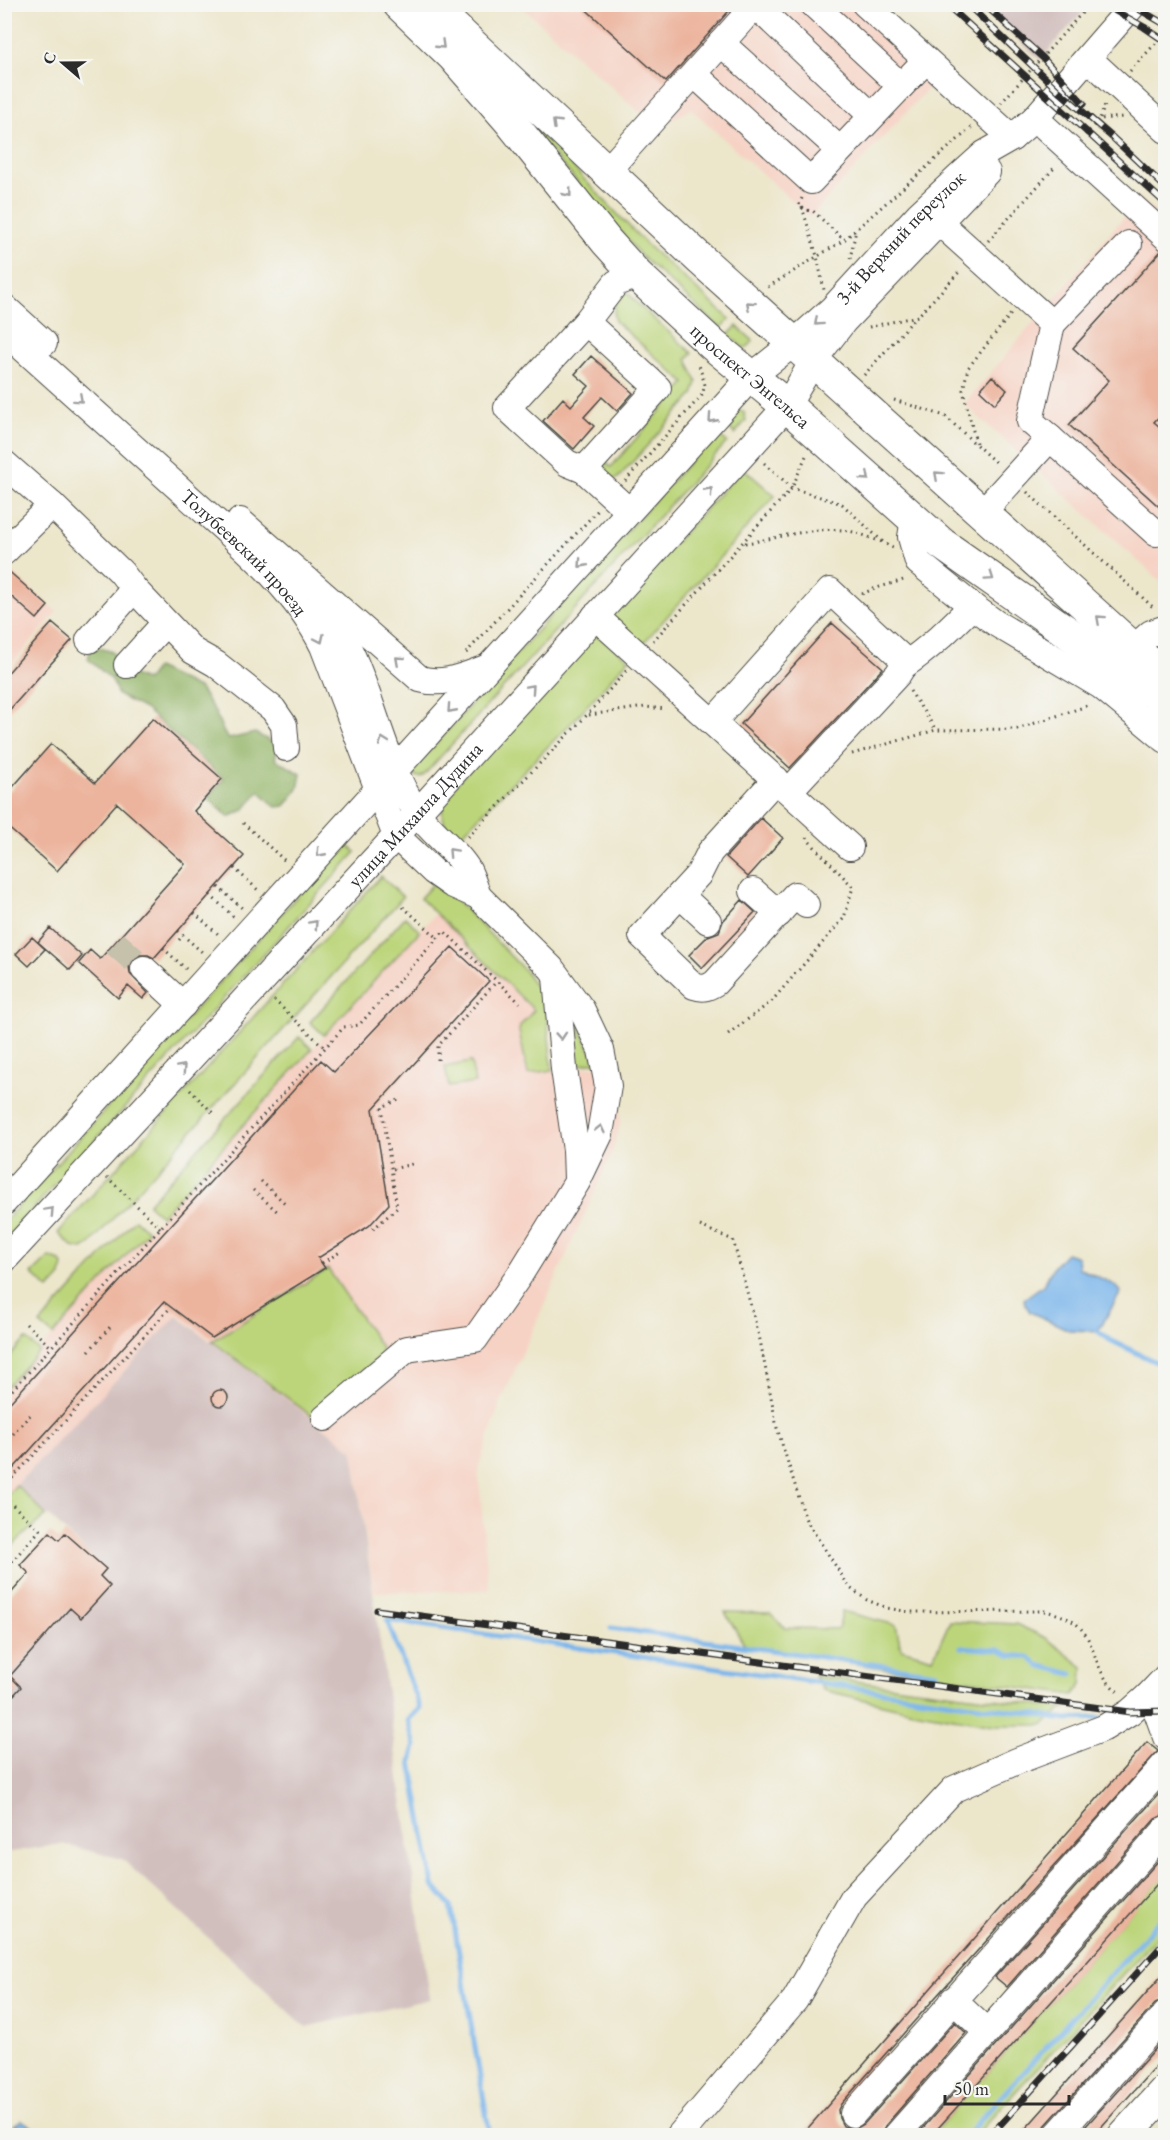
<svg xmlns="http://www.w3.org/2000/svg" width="1170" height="2140" font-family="'EB Garamond',serif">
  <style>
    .built { fill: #f6d2c4 }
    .industrial { fill: #d1bfbe }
    .green { fill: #bcd57a; stroke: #748052; stroke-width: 1.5 }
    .forest { fill: #95b66a; stroke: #60704a; stroke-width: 1.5 }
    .water { fill: #7ab5eb; stroke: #52708b; stroke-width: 1.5 }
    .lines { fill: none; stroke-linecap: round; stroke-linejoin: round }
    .stream { stroke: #7ab5eb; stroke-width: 5 }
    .building { fill: #ecb49d }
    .minor-tunnel { stroke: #c5c1ab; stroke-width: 26; stroke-dasharray: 26 13; stroke-linecap: butt }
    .minor-casing { stroke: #484743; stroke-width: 28 }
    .major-casing { stroke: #484743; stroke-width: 34 }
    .path { stroke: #484743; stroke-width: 3; stroke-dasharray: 1.5 4.5; stroke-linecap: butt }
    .minor { stroke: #fff; stroke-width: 26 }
    .major { stroke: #fff; stroke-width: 32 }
    .rail-casing { stroke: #2b2b2b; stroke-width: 7 }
    .rail { stroke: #f6f6f2; stroke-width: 4.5; stroke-dasharray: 14; stroke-linecap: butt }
    .oneway { stroke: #a0a0a0 }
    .labels { text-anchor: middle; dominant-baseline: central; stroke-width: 4.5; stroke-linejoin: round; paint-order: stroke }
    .street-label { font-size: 20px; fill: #2b2b2b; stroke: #f6f6f2 }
  </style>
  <rect width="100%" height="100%" fill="#f6f6f2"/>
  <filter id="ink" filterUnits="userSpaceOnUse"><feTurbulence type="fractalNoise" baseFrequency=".0167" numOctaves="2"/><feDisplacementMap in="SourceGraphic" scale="12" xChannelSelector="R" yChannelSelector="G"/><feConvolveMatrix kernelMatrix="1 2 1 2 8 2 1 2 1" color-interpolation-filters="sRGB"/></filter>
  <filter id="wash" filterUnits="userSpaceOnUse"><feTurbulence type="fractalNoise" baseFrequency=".008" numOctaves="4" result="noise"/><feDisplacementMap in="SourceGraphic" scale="24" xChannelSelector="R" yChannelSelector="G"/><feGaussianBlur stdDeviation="1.35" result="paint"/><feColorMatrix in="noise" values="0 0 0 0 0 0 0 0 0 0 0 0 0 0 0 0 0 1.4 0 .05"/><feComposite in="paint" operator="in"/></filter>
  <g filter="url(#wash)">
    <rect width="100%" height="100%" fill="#ece6cb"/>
    <!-- built -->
    <path class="built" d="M 520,5 L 871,5 L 944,71 L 810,217 L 691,109 L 657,128 Z
      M 1140,198 L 1165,221 L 1165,585 L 964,404 Z
      M 5,566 L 57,612 L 5,672 Z
      M 436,913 L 534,1010 L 520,1026 L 552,1070 L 618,1064 L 621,1085 L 620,1125 L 612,1153 L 501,1401 L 478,1468 L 489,1590 L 374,1592 L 353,1450 L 178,1316 L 5,1498 L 5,1388 Z"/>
    <!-- industrial -->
    <path class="industrial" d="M 979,5 L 1089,5 L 1040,60 Z
      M 177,1316 L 353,1450 L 430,1999 L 306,2027 L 122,1859 L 61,1844 L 5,1853 L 5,1682 L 105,1569 L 16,1485 Z"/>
    <!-- green -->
    <path class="green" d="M 520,107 L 582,177 L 649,247 L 730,319 L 721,328 L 642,257 L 516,111 Z
      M 625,290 L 641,307 L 692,353 L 687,359 L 697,382 L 693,395 L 618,478 L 611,480 L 598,468 L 604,461 L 611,467 L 685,383 L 615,321 L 614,314 L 617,294 Z
      M 737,326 L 751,339 L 752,342 L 747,348 L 744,348 L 728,335 Z
      M 736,410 L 744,412 L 746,420 L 735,434 L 724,423 Z
      M 716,432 L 727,442 L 423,776 L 420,777 L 414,776 L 411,771 Z
      M 743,468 L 775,496 L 639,648 L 609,615 Z
      M 594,633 L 629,659 L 576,718 L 457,839 C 443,826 439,814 445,796 Z
      M 345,843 L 356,852 L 5,1240 L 5,1221 Z
      M 381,876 L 403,897 L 88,1246 L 83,1249 L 73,1247 L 58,1233 Z
      M 433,884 L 451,894 L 526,972 L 540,994 L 547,1015 L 552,1070 L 528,1074 L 519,1031 L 520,1026 L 534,1010 L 420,898 Z
      M 405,917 L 420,931 L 324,1035 L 310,1022 Z
      M 578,1024 L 596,1062 L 572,1066 L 573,1026 Z
      M 299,1037 L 312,1049 L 161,1216 L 148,1204 Z
      M 471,1062 L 475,1083 L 449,1087 L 445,1067 Z
      M 135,1219 L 148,1231 L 53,1335 L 40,1324 Z
      M 49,1257 L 60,1261 L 63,1265 L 61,1276 L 49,1289 L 32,1274 Z
      M 328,1269 L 381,1347 L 381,1355 L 313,1417 L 212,1341 Z
      M 26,1339 L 39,1351 L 5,1388 L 5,1362 Z
      M 16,1485 L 46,1515 L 6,1551 L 5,1498 Z
      M 842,1611 L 896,1625 L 901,1649 L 933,1658 L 950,1621 L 1016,1624 L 1046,1638 L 1083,1667 L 1082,1684 L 1074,1695 L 895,1670 L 745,1646 L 725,1612 L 770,1613 L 785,1628 L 839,1629 Z
      M 814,1676 L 1065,1708 L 1042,1725 L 994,1725 L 913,1711 L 823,1690 Z
      M 1165,1874 L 1165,1928 L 976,2135 L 931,2136 Z"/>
    <!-- forest -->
    <path class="forest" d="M 97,647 L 112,652 L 125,671 L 146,681 L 156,668 L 200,689 L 215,712 L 224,733 L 229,739 L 255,733 L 276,744 L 277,751 L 275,759 L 301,774 L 298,789 L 285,806 L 276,807 L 259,791 L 244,810 L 229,817 L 208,798 L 224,779 L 145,709 L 118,695 L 112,680 L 88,659 L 90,651 Z"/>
    <!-- water -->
    <path class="water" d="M 1066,1253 L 1078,1257 L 1079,1268 C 1089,1274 1117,1283 1121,1292 L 1098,1331 L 1069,1330 L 1030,1312 L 1025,1304 L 1024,1299 L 1043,1285 L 1054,1266 Z
      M 22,2120 L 43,2135 L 5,2135 L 5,2133 Z"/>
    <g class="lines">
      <!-- stream -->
      <path class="stream" d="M 1098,1331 L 1110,1340 L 1166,1367
        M 611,1628 L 937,1673
        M 961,1647 L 999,1650 L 1009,1655 L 1029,1657 L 1038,1665 L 1072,1674
        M 490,2136 L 451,1906 L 433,1885 L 411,1762 L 415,1746 L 408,1720 L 420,1708 L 387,1620 L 1029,1713 L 1058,1719 L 1100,1718
        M 966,2136 L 1166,1913"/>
    </g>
    <g id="blocks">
      <!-- building -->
      <path class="building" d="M 580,4 L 735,4 L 666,82 Z
        M 1161,251 L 1166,252 L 1166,409 L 1154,422 L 1166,432 L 1166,513 L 1069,425 L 1109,380 L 1073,348 Z
        M 591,356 L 633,393 L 617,411 L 602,397 L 584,417 L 594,426 L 574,449 L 543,421 L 563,398 L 571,406 L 589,386 L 575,374 Z
        M 992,376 L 1007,390 L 995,404 L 980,390 Z
        M 4,567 L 48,606 L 37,619 L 4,590 Z
        M 52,623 L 72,640 L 4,716 L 4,677 Z
        M 832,623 L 883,668 L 790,768 L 741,724 Z
        M 153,718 L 222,779 L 194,811 L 244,856 L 154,958 L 148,955 L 140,955 L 133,959 L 129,966 L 130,974 L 148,993 L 143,999 L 128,986 L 118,998 L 79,963 L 90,950 L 100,959 L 185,864 L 117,803 L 57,871 L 4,824 L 4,797 L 51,744 L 95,783 Z
        M 761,818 L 783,838 L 748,877 L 726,857 Z
        M 742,900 L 755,912 L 702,968 L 689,955 L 708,936 L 719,932 L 723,921 Z
        M 50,928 L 82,956 L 70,970 L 38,942 Z
        M 32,937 L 45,949 L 29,966 L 16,954 Z
        M 452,947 L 489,981 L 373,1109 L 389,1204 L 369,1226 L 318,1258 L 325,1268 L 212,1338 L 164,1302 L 4,1479 L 4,1409 L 321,1060 L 334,1072 Z
        M212 1398a8 8 0 1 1 16 0a8 8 0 1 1-16 0Z
        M 50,1532 L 59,1540 L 65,1533 L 106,1569 L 100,1576 L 110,1586 L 81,1618 L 70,1608 L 10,1676 L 21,1687 L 4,1706 L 4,1601 L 29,1573 L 20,1565 Z
        M 1147,1742 L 1158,1751 L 942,1990 L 841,2104 L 838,2110 L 839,2118 L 843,2126 L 849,2128 L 857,2128 L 864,2124 L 955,2022 L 966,2033 L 885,2126 L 881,2136 L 801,2136 Z
        M 1166,1786 L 1166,1814 L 1155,1819 L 1007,1987 L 995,1977 Z
        M 1166,1852 L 1166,1874 L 931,2136 L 916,2136 Z
        M 1166,1971 L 1166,1999 L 1155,2004 L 1045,2126 L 1041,2136 L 1019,2136 Z
        M 1166,2037 L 1166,2055 L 1093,2136 L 1077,2136 Z"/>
    </g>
  </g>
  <g filter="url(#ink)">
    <use href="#blocks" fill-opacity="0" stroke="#484743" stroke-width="1.5"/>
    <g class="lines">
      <!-- minor-tunnel -->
      <path class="minor-tunnel" d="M 115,943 L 144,969"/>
      <defs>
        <g id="minor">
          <path d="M 813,4 L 901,86"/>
          <path d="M 865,4 L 1012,138"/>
          <path d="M 755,5 L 872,116"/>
          <path d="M 721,43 L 840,150"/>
          <path d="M 1088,58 L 1166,130"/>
          <path d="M 694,74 L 811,181 L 926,60"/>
          <path d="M 1035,118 L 1166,237"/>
          <path d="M 606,172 L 756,4"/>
          <path d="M 939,222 L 1052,324 L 1030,421 L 1050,438 L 981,514"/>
          <path d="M 4,307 L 44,343"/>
          <path d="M 1052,324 L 1129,244"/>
          <path id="s1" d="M 4,331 C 64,385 123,438 182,491 C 233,538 292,583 323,646 L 396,836 L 434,872 L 451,884 L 478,896 L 551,968 L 582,1010 L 601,1050 L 608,1086 L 600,1134 L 577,1182 L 519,1276 L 475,1339 L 407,1349 L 325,1418"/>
          <path d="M 1050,438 L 1156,533"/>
          <path d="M 4,463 L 52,505 L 121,572 L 134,589 L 193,651 L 216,664 L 273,709 L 284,725 L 286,748"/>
          <path d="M 584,470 L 658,388 L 586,322"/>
          <path d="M 629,511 L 584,470 L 567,463 L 507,408 L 586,322 L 616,283 L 637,275"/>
          <path d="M 914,519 L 911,537 L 918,562 L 972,606 L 997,624 L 1101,686 L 1166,740"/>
          <path d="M 240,521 L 420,679 C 443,686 464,676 486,668"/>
          <path d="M 4,552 L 52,505"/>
          <path d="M 320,603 C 370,662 374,747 416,811 C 431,833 455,848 468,870 C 472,878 475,888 478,896"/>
          <path d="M 595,616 L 850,847"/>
          <path d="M 89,640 L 134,589"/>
          <path d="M 1133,649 L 1151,633 L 1166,628"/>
          <path d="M 127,665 L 165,623"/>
          <path d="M 903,666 C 929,649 950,628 972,606"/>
          <path d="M 713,722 L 830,591 L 902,658 L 903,666 L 898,674 L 790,790"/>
          <path d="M 776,779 L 710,852 L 699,874 L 642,936 L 694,986 C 703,989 707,988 715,983 L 795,895 L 806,905"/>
          <path d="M 753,891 L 779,914"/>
          <path d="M 680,895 L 708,921"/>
          <path d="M 144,969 L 183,1005"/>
          <path d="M 556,977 L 564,1069 L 576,1150 L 577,1179"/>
          <path id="s2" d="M 4,1202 L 752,376 L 794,343 L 832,309 L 919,214 L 962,174 L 984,154 L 1012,138 L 1035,118 L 1134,4"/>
          <path id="s3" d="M 4,1260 L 406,825 L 787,406 L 813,361 L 844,321 L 987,172"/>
          <path d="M 1148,1696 L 1157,1712 L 1166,1737"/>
          <path d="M 953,2000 L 987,2032"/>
          <path d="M 853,2114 L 1166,1763"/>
          <path d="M 679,2136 L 795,2000 L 854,1897 L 954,1789 L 1017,1761 L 1104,1728 L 1130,1712 L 1148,1696 L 1166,1677"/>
          <path d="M 896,2136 L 1166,1829"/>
          <path d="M 1056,2136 L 1166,2014"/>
        </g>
        <g id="major">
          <path id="s4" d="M 399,4 L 453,56 L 509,120 L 607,242 L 637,275 L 713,345 L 787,406 L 942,544 L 1154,693 L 1166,704"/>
          <path d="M 429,4 L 700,259 L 1166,678"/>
          <path d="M 1124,2136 L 1166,2090"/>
        </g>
      </defs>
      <!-- minor casing -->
      <use href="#minor" class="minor-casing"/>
      <!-- major casing -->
      <use href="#major" class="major-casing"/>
      <!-- path -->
      <path class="path" d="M 1130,71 L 1166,32
        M 1001,103 L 1090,4
        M 1100,118 L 1106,102
        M 1085,135 L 1100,119 L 1123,117
        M 802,198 L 799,205 L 805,210 L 813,211 L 844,240
        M 802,207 L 817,256 L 824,290
        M 988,241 L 1056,166
        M 850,259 L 856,230
        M 768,287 L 844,240 L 972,127
        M 869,327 L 918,316 L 961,270
        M 864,375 L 916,317
        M 894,400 L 945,416 L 998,465
        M 976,443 L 963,390 L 968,368 L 1011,314
        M 764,463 L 792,488 L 842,504 L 884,543 L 893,548
        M 625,481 L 702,395 L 705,385 L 699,365
        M 1027,492 L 1155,609
        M 745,543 C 777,539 809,527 842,530 C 855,531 870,538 882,542
        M 862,594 L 873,589 L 907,579
        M 653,641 L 792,488 L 806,456
        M 466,653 L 598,510
        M 910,691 L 936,730
        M 589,715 L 645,707 L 666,709
        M 852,754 L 936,730 L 1017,729 L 1090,705
        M 243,823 L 285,861
        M 468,837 L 587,715 L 627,670
        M 234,868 L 258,890
        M 218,887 L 242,908
        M 210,895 L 234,917
        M 403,907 L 438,938
        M 194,913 L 218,934
        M 178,931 L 202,952
        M 179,940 L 183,935
        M 163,948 L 186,969
        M 274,1000 L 325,1048
        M 728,1034 L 771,1002 L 844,918 L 853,887 L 808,840 L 807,837
        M 438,1060 L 438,1046 L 497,981
        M 190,1090 L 215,1115
        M 393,1169 L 412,1164
        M 107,1177 L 160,1228
        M 261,1181 L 287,1205
        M 253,1190 L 279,1213
        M 700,1226 L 733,1240 L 760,1340 L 777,1428 L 806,1520 L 850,1588 L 867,1600 L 887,1608 L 909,1612 L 1044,1611 C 1107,1622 1082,1667 1120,1693
        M 373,1229 L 397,1208 L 382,1107 L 401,1099
        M 322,1263 L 340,1252
        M 26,1324 L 51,1347
        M 89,1351 L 110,1327
        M 4,1399 L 344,1027 L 359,1025 L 444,931 L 520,1003
        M 13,1434 L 32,1413
        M 4,1487 L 171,1307
        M 4,1497 L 40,1530 L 4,1570"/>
      <!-- minor -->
      <use href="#minor" class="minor"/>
      <!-- major -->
      <use href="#major" class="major"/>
      <defs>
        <path id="rail" d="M 946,4 L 1166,204
          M 967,4 L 1059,91 L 1113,138 L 1166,188
          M 984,4 L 1043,58 L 1084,104
          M 1103,4 L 1144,27 L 1166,42
          M 1130,4 L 1166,25
          M 377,1610 L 1130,1712 L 1166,1711
          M 990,2136 L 1166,1941"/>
      </defs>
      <!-- rail casing -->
      <use href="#rail" class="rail-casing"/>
      <!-- rail -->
      <use href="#rail" class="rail"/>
    </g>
    <!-- one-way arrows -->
    <defs><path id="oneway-chevron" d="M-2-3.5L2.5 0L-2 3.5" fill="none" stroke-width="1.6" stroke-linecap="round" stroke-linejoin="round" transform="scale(1.5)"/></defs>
    <g class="oneway">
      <use href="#oneway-chevron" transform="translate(441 45) rotate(44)"/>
      <use href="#oneway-chevron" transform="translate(556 123) rotate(-136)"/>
      <use href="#oneway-chevron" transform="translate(568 193) rotate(51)"/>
      <use href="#oneway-chevron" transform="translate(750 305) rotate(-138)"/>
      <use href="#oneway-chevron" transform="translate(818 322) rotate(138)"/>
      <use href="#oneway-chevron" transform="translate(79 399) rotate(42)"/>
      <use href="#oneway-chevron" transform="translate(712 419) rotate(132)"/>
      <use href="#oneway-chevron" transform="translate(938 475) rotate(-138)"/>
      <use href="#oneway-chevron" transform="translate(866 477) rotate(41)"/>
      <use href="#oneway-chevron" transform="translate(709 491) rotate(-48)"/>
      <use href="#oneway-chevron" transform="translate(582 564) rotate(132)"/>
      <use href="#oneway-chevron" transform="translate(990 577) rotate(35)"/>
      <use href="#oneway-chevron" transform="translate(1100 619) rotate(-138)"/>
      <use href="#oneway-chevron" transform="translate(320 639) rotate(65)"/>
      <use href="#oneway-chevron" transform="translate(399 660) rotate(-138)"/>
      <use href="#oneway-chevron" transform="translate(531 688) rotate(-48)"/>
      <use href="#oneway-chevron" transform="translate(451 709) rotate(132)"/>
      <use href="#oneway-chevron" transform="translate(383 741) rotate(-110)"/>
      <use href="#oneway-chevron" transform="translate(452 852) rotate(-133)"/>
      <use href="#oneway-chevron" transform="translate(320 853) rotate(132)"/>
      <use href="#oneway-chevron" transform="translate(314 924) rotate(-47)"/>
      <use href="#oneway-chevron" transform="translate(561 1036) rotate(86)"/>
      <use href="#oneway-chevron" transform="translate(182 1068) rotate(-47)"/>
      <use href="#oneway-chevron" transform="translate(600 1129) rotate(-77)"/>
      <use href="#oneway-chevron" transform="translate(50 1211) rotate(-47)"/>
    </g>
  </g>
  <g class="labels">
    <!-- street labels -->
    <g class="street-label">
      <text stroke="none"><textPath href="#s2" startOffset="1318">3-й Верхний переулок</textPath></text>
      <text stroke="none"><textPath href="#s4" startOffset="513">проспект Энгельса</textPath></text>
      <text stroke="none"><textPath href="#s1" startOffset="327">Толубеевский проезд</textPath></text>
      <text stroke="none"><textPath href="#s3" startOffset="606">улица Михаила Дудина</textPath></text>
    </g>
  </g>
  <!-- margin -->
  <rect width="1170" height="2140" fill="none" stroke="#f6f6f2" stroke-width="24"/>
  <!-- north arrow -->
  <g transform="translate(63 63) rotate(290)" stroke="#f6f6f2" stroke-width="4.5" paint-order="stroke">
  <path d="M0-4.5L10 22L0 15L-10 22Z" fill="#2b2b2b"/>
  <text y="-9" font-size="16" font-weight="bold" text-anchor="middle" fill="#2b2b2b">С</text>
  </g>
  <!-- scale -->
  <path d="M945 2095v9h124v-9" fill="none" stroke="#2b2b2b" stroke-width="3"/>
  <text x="954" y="2095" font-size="18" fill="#2b2b2b" stroke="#f6f6f2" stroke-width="4.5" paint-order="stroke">50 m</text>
</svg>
